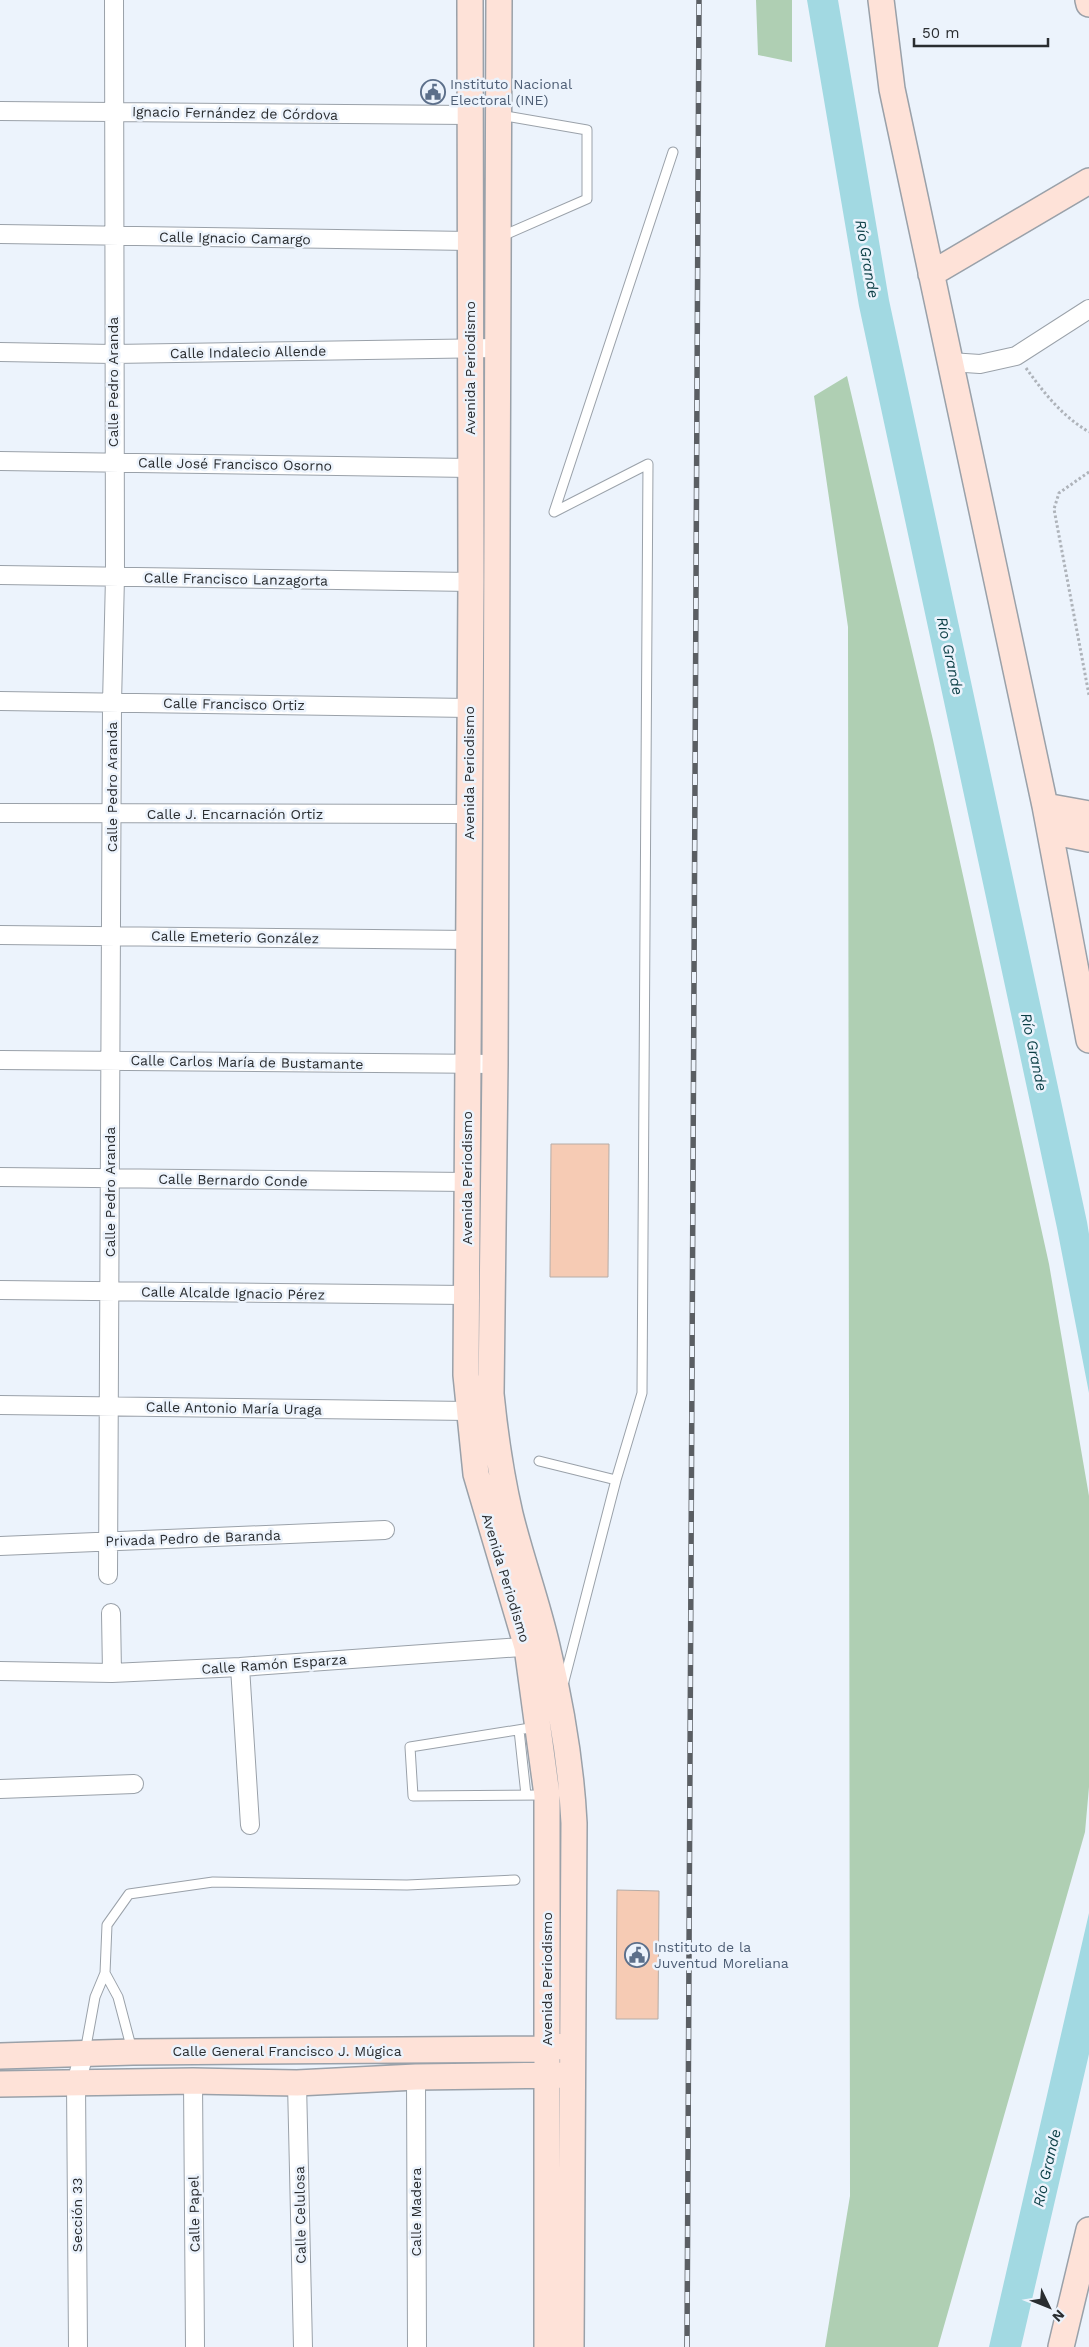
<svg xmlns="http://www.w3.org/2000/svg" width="1089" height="2347" font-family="'Work Sans',sans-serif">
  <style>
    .green { fill: #afcfb3 }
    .water { fill: #a2d9e2 }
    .building { fill: #f6cbb4; stroke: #b6aca6 }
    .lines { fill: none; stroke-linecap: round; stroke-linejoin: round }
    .lane-casing { stroke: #9aa1a9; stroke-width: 11 }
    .street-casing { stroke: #9aa1a9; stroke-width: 20 }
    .secondary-casing { stroke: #9aa1a9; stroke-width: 28 }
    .path { stroke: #aeb3ba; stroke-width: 3; stroke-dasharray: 2.5 2.5; stroke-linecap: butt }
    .lane { stroke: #fff; stroke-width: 9 }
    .street { stroke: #fff; stroke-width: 18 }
    .secondary { stroke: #fee2d8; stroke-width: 25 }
    .rail-casing { stroke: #5a5e63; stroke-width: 5.5 }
    .rail { stroke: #ecf3fc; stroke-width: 4; stroke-dasharray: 11; stroke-linecap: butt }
    .labels { text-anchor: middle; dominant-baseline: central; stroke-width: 5; stroke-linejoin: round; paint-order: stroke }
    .service-label { font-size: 14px; fill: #4e5e75; stroke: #ecf3fc; text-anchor: start }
    .street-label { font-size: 14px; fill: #2a2d30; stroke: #ecf3fc }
    .water-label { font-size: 15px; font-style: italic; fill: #0a3e45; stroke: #ecf3fc }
  </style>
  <rect width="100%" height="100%" fill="#ecf3fc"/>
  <!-- green -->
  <path class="green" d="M 756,0 L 792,0 L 792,62 L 758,55 Z
    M 847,376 L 933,740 L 1049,1264 L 1089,1496 L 1089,1787 L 1085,1832 L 938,2347 L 825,2347 L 850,2196 L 848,627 L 814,396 Z"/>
  <!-- water -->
  <path class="water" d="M 807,0 L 838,0 L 889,300 L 1087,1222 L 1089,1234 L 1089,1393 L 1057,1228 L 859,306 Z
    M 1089,1913 L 1089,2054 L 1021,2347 L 989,2347 Z"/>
  <!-- building -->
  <path class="building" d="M 551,1144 L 609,1144 L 608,1277 L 550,1277 Z
    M 617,1890 L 659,1891 L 658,2019 L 616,2019 Z"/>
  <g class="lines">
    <defs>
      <path id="lane" d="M 500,237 L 587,199 L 587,130 L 500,115
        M 539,1461 L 616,1480
        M 563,1685 L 616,1480 L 642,1393 L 648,464 L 554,512 L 673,152
        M 536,1727 L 410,1747 L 413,1796 L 546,1795
        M 519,1730 L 526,1795
        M 105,1973 L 118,1997 L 132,2050
        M 85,2052 L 95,1997 L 105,1973 L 107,1925 L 129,1894 L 213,1882 L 407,1885 L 515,1880"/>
      <path id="street" d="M 0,111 L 469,115
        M 0,234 L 470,241
        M 0,352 L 113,354 L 496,348
        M 950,362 L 980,364 L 1016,356 L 1089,309
        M 0,461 L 470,468
        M 0,575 L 471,582
        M 0,701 L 469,708
        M 0,813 L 469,814
        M 0,935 L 469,940
        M 0,1060 L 495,1064
        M 0,1177 L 467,1182
        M 0,1290 L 466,1295
        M 0,1405 L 468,1411
        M 0,1546 L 385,1530
        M 108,1575 L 112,703 L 115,577 L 114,0
        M 111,1613 L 112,1673
        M 240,1667 L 250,1825
        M 0,1671 L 112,1673 L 240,1667 L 536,1646
        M 0,1789 L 134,1784
        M 416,2077 L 417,2347
        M 193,2081 L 195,2347
        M 297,2083 L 303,2347
        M 78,2347 L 76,2083 L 84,2054"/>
      <path id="secondary" d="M 470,0 L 471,582 L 466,1375 L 476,1474 L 527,1647 L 547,1795 L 547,2347
        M 499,0 L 495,1064 L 491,1394 C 495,1434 501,1475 510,1514 C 521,1559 537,1602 547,1646 C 561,1705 571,1763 574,1823 L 571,2347
        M 881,0 L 892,89 L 1045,806 L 1089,1040
        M 1088,0 L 1089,4
        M 931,274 L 1089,181
        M 1045,806 L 1089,814
        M 1050,831 L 1089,839
        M 0,2056 L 133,2052 L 547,2049 L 563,2046
        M 0,2084 L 193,2081 L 297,2083 L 416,2077 L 562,2075
        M 1061,2347 L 1089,2230"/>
    </defs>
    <!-- lane casing -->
    <use href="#lane" class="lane-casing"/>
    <!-- street casing -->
    <use href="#street" class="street-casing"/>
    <!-- secondary casing -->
    <use href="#secondary" class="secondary-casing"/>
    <!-- path -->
    <path class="path" d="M 1026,368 C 1044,393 1062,416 1089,432
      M 1089,472 L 1059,493 L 1054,509 L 1089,695"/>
    <!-- lane -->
    <use href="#lane" class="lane"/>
    <!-- street -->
    <use href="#street" class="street"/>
    <!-- secondary -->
    <use href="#secondary" class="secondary"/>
    <defs>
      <path id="rail" d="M 687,2347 L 699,0"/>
    </defs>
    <!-- rail casing -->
    <use href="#rail" class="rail-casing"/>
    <!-- rail -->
    <use href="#rail" class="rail"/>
  </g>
  <!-- icons -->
  <defs>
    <symbol id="civic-ring" viewBox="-11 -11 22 22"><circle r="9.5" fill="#ecf3fc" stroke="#5c6f8a" stroke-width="1.5"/><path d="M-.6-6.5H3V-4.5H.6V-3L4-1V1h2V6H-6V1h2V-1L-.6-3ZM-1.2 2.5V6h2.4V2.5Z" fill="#5c6f8a"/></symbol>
  </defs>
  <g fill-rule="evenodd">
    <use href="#civic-ring" x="419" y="78" width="28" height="28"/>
    <use href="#civic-ring" x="623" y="1941" width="28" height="28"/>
  </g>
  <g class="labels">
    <!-- service labels -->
    <g class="service-label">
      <text x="450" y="84">Instituto Nacional<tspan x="450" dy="16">Electoral (INE)</tspan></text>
      <text x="654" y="1947">Instituto de la<tspan x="654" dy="16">Juventud Moreliana</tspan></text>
    </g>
    <!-- street labels -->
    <g class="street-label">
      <text transform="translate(235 113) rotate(1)">Ignacio Fernández de Córdova</text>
      <text transform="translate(235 238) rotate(1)">Calle Ignacio Camargo</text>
      <text transform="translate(248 352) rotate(-1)">Calle Indalecio Allende</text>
      <text transform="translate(470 368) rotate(-90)">Avenida Periodismo</text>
      <text transform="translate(113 382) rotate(-90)">Calle Pedro Aranda</text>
      <text transform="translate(235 464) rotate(1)">Calle José Francisco Osorno</text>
      <text transform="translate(236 579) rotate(1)">Calle Francisco Lanzagorta</text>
      <text transform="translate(234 704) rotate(1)">Calle Francisco Ortiz</text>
      <text transform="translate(469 773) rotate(-90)">Avenida Periodismo</text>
      <text transform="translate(112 787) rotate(-90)">Calle Pedro Aranda</text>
      <text x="235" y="814">Calle J. Encarnación Ortiz</text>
      <text transform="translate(235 937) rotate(1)">Calle Emeterio González</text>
      <text transform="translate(247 1062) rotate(1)">Calle Carlos María de Bustamante</text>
      <text transform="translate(467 1178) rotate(-90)">Avenida Periodismo</text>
      <text transform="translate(233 1180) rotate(1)">Calle Bernardo Conde</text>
      <text transform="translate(110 1192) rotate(-90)">Calle Pedro Aranda</text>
      <text transform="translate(233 1293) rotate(1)">Calle Alcalde Ignacio Pérez</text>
      <text transform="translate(234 1408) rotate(1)">Calle Antonio María Uraga</text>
      <text transform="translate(193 1538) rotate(-2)">Privada Pedro de Baranda</text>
      <text transform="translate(506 1578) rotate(73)">Avenida Periodismo</text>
      <text transform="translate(274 1664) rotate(-4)">Calle Ramón Esparza</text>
      <text transform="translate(547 1979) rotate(-90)">Avenida Periodismo</text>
      <text x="287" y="2051">Calle General Francisco J. Múgica</text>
      <text transform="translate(416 2212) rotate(-90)">Calle Madera</text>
      <text transform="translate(194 2214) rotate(-91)">Calle Papel</text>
      <text transform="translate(77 2215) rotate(-90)">Sección 33</text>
      <text transform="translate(300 2215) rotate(-91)">Calle Celulosa</text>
    </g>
    <!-- water labels -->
    <g class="water-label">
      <text transform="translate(867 259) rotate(80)">Río Grande</text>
      <text transform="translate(950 656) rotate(78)">Río Grande</text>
      <text transform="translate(1034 1052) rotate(78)">Río Grande</text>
      <text transform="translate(1047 2168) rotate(-77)">Río Grande</text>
    </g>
  </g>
  <!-- north arrow -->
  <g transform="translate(1049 2307) rotate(133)" stroke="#ecf3fc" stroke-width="4" paint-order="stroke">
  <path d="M0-4L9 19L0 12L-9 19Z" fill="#2a2d30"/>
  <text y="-8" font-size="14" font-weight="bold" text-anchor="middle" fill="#2a2d30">N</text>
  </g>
  <!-- scale -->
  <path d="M914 38v8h134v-8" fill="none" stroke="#2a2d30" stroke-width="2.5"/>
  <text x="922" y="38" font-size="15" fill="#2a2d30" stroke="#ecf3fc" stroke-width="4" paint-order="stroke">50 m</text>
</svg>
